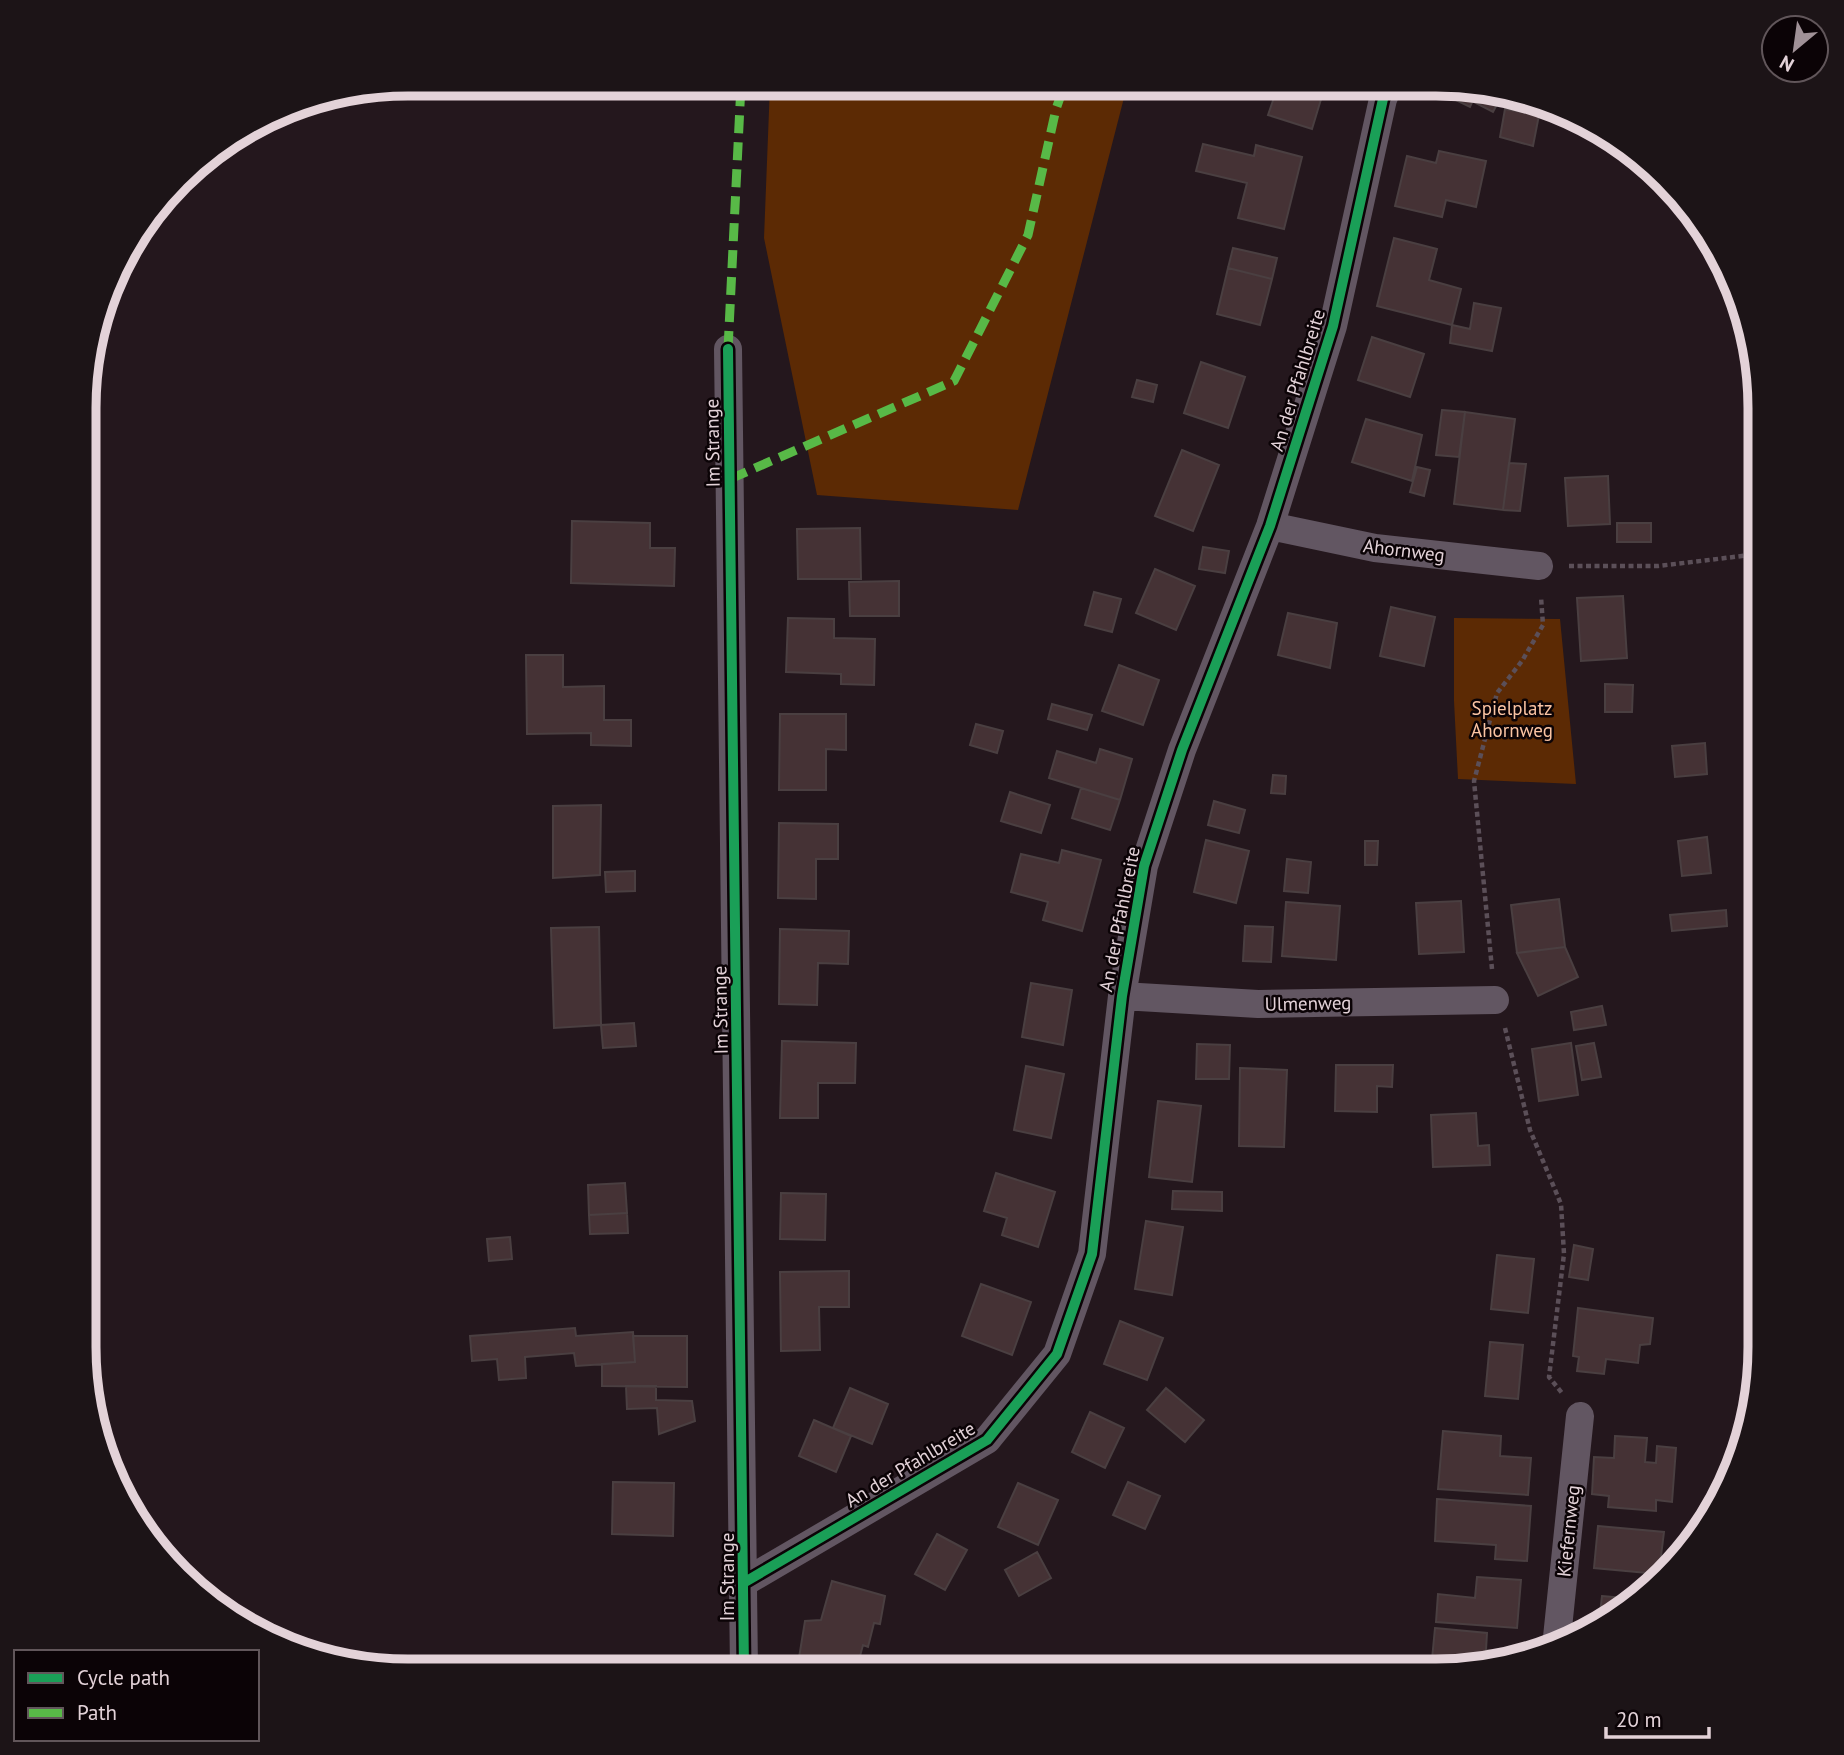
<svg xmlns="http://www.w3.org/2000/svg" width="1844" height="1755" font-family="'PT Sans',sans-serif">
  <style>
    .green { fill: #5c2a04 }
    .building { fill: #453235; stroke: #4a3f41; stroke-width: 2 }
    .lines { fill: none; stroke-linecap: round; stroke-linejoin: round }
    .path { stroke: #5b4f58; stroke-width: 4.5; stroke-dasharray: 5 3.5; stroke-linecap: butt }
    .street { stroke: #625662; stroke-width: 28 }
    .quiet { stroke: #58b947; stroke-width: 9; stroke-dasharray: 18 9; stroke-linecap: butt }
    .cycleway-casing { stroke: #0b0306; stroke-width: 15 }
    .cycleway { stroke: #1a9f57; stroke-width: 10 }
    .labels { text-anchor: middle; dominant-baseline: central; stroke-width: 5; stroke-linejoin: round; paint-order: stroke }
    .street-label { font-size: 19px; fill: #e3d2d8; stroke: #0b0306 }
    .park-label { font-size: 19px; fill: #fbc4a3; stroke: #0b0306 }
    .rim { fill: none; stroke: #e3d2d8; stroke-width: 9 }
  </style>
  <rect width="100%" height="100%" fill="#24171d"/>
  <!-- green -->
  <path class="green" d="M 770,85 L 1127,86 L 1018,510 L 817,495 L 764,238 Z
    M 1454,618 L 1560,619 L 1576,784 L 1458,779 L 1454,701 Z"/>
  <!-- building -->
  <path class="building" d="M 1150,86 L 1184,86 L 1182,95 Z
    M 1278,86 L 1325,86 L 1312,129 L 1268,115 Z
    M 1434,87 L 1479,87 L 1470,107 L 1433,89 Z
    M 1479,87 L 1502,95 L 1493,112 L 1472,101 Z
    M 1505,109 L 1539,115 L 1533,146 L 1500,137 Z
    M 1203,144 L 1254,156 L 1256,145 L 1302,157 L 1284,229 L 1238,218 L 1247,183 L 1196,171 Z
    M 1439,151 L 1486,161 L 1476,207 L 1446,200 L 1442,217 L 1395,206 L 1407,156 L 1436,163 Z
    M 1394,238 L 1437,249 L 1429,280 L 1461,289 L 1452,325 L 1377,306 Z
    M 1233,248 L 1277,258 L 1272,279 L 1228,268 Z
    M 1228,268 L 1272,279 L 1260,325 L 1217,314 Z
    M 1474,303 L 1501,308 L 1492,351 L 1450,343 L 1452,325 L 1470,329 Z
    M 1372,337 L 1424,354 L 1410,397 L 1358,380 Z
    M 1201,362 L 1245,377 L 1228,428 L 1184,413 Z
    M 1137,380 L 1157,385 L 1153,402 L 1132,397 Z
    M 1442,410 L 1465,412 L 1459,457 L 1436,455 Z
    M 1465,412 L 1515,419 L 1503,510 L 1454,504 Z
    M 1366,419 L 1422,435 L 1412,481 L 1352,462 Z
    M 1182,450 L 1219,465 L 1193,531 L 1155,516 Z
    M 1509,463 L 1526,464 L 1520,511 L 1503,510 Z
    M 1417,467 L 1430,470 L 1424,496 L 1410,492 Z
    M 1608,476 L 1610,524 L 1568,526 L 1565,478 Z
    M 572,521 L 650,523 L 650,548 L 675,548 L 674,586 L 571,583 Z
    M 1617,523 L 1651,523 L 1651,542 L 1617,542 Z
    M 860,528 L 861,579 L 798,579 L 797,529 Z
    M 1203,547 L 1229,551 L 1225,573 L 1199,569 Z
    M 1155,569 L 1195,586 L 1176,630 L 1136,613 Z
    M 899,581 L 899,616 L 850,616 L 849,582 Z
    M 1094,592 L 1121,599 L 1112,632 L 1085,625 Z
    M 1623,596 L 1627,658 L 1581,661 L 1577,598 Z
    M 1391,607 L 1435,617 L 1424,666 L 1380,656 Z
    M 1288,613 L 1337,623 L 1330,668 L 1278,655 Z
    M 788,618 L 834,619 L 834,638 L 875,639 L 874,685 L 841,684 L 841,674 L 786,672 Z
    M 526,655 L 563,655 L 563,687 L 604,686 L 604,720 L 631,720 L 631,746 L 591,745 L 591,733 L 527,734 Z
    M 1119,665 L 1159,680 L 1143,725 L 1102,711 Z
    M 1605,684 L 1633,685 L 1632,712 L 1605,712 Z
    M 1052,704 L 1092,715 L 1087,730 L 1048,719 Z
    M 780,714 L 846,714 L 846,750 L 826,749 L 826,790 L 779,790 Z
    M 976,724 L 1003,731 L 997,753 L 970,745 Z
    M 1705,743 L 1707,774 L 1675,777 L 1672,746 Z
    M 1100,749 L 1132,759 L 1120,800 L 1049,778 L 1057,751 L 1096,763 Z
    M 1273,775 L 1286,776 L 1285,794 L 1271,793 Z
    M 1081,788 L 1120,800 L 1110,830 L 1072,818 Z
    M 1010,792 L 1050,805 L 1041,833 L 1001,821 Z
    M 1214,801 L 1245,810 L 1239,833 L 1208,825 Z
    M 601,805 L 600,875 L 553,878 L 553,806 Z
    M 779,823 L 838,824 L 838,859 L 816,859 L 816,899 L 778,898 Z
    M 1707,837 L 1711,873 L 1682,876 L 1678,841 Z
    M 1206,840 L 1249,851 L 1236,903 L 1194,892 Z
    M 1365,841 L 1378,841 L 1377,865 L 1365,865 Z
    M 1062,850 L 1101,860 L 1082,931 L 1043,920 L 1048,902 L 1011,892 L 1021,854 L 1059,863 Z
    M 1287,859 L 1311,862 L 1308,893 L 1284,891 Z
    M 635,871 L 635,891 L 606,892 L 605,872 Z
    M 1559,899 L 1565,947 L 1517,953 L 1511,905 Z
    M 1461,901 L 1464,952 L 1419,954 L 1416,903 Z
    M 1286,902 L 1340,906 L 1336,960 L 1282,956 Z
    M 1726,910 L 1727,926 L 1672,931 L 1670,915 Z
    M 1245,926 L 1273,927 L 1271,962 L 1243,961 Z
    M 599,927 L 601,1025 L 554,1028 L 551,928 Z
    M 780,929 L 849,931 L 848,964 L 818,963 L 817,1005 L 779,1004 Z
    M 1565,947 L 1578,977 L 1538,996 L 1517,953 Z
    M 1031,983 L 1072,990 L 1063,1045 L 1022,1037 Z
    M 1602,1006 L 1606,1025 L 1574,1030 L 1571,1012 Z
    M 634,1023 L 636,1046 L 603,1048 L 601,1025 Z
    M 782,1041 L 856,1043 L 855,1083 L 818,1083 L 818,1118 L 780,1118 Z
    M 1571,1043 L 1578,1095 L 1539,1101 L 1532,1049 Z
    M 1594,1043 L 1601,1077 L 1582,1080 L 1576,1046 Z
    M 1197,1044 L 1230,1045 L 1229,1079 L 1196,1079 Z
    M 1336,1065 L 1393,1065 L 1392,1087 L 1377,1086 L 1377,1112 L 1335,1111 Z
    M 1026,1066 L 1064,1074 L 1051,1138 L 1014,1130 Z
    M 1240,1068 L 1287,1070 L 1284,1147 L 1239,1146 Z
    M 1158,1101 L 1201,1106 L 1192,1182 L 1149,1177 Z
    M 1476,1113 L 1478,1146 L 1489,1145 L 1490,1165 L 1433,1167 L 1431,1115 Z
    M 996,1173 L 1055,1192 L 1038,1247 L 1002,1235 L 1007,1218 L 984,1211 Z
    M 625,1183 L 627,1213 L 589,1215 L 588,1185 Z
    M 1173,1191 L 1222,1192 L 1222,1211 L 1172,1209 Z
    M 781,1193 L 826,1194 L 825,1240 L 780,1239 Z
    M 627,1213 L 628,1233 L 590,1234 L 589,1215 Z
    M 1146,1221 L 1183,1227 L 1172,1295 L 1135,1289 Z
    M 510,1237 L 512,1259 L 489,1261 L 487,1239 Z
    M 1574,1245 L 1593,1249 L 1588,1280 L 1569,1277 Z
    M 1497,1255 L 1534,1259 L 1528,1313 L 1491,1309 Z
    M 849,1271 L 849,1307 L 819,1307 L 820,1350 L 781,1351 L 780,1272 Z
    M 981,1284 L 1031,1302 L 1012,1355 L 962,1336 Z
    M 1578,1308 L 1653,1318 L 1650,1344 L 1640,1345 L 1638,1363 L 1606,1359 L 1604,1374 L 1577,1371 L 1579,1357 L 1573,1356 Z
    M 1120,1321 L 1163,1338 L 1147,1380 L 1104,1364 Z
    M 575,1328 L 576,1336 L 633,1332 L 635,1362 L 576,1366 L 574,1353 L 525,1357 L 526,1378 L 499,1380 L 497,1359 L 472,1361 L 470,1336 Z
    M 633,1336 L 687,1336 L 687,1387 L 602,1386 L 602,1364 L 635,1362 Z
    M 1490,1342 L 1523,1345 L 1518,1399 L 1485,1396 Z
    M 626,1386 L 656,1386 L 656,1400 L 692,1401 L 695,1421 L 659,1434 L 657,1408 L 627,1409 Z
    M 850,1388 L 888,1404 L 872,1444 L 833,1428 Z
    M 1166,1388 L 1204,1420 L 1185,1442 L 1147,1410 Z
    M 1090,1412 L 1124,1428 L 1105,1468 L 1072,1452 Z
    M 814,1420 L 851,1436 L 836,1472 L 799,1456 Z
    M 1443,1431 L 1501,1436 L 1500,1456 L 1531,1458 L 1528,1495 L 1438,1489 Z
    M 1615,1436 L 1647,1438 L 1645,1462 L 1656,1463 L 1657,1446 L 1676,1448 L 1672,1502 L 1656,1500 L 1656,1511 L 1608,1507 L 1609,1496 L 1592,1494 L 1594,1457 L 1614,1458 Z
    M 613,1482 L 674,1483 L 673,1536 L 612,1534 Z
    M 1128,1482 L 1160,1496 L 1145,1529 L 1113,1515 Z
    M 1018,1483 L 1058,1500 L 1038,1545 L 998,1527 Z
    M 1437,1499 L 1531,1506 L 1527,1561 L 1495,1559 L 1496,1545 L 1435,1541 Z
    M 1598,1526 L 1664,1532 L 1659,1572 L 1658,1574 L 1594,1568 Z
    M 937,1534 L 967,1550 L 945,1590 L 915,1574 Z
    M 1037,1552 L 1051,1578 L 1019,1596 L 1005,1570 Z
    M 1660,1560 L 1669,1561 L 1659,1572 Z
    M 1477,1577 L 1521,1580 L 1517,1628 L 1436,1622 L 1438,1594 L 1475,1598 Z
    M 832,1581 L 885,1596 L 880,1624 L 874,1623 L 868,1647 L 863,1645 L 857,1667 L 835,1663 L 823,1670 L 797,1670 L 805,1621 L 821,1620 Z
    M 1602,1596 L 1637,1599 L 1633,1604 L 1599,1623 Z
    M 1435,1628 L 1487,1633 L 1486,1650 L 1515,1653 L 1515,1657 L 1456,1670 L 1431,1670 Z"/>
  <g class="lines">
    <!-- path -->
    <path class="path" d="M 1569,566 L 1658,566 L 1759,554
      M 1492,969 L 1474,781 L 1497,693 L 1522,661 L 1543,625 L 1541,597
      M 1505,1028 L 1530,1130 L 1561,1204 L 1564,1254 L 1549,1377 L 1562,1393"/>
    <!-- street -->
    <path class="street" d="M 728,349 L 744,1670
      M 1270,526 L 1375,548 L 1539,566
      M 1122,996 L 1258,1004 L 1495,1000
      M 745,1582 L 987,1440 L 1057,1354 L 1092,1254 L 1122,996 L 1144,866 L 1182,750 L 1270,526 L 1333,326 L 1383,99 L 1388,87
      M 1556,1647 L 1580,1416"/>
    <!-- quiet -->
    <path class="quiet" d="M 728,349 L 741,85
      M 730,479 L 954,381 L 1028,235 L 1056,109 L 1064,86"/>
    <defs>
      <path id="cycleway" d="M 728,349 L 744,1670
        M 745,1582 L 987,1440 L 1057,1354 L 1092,1254 L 1122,996 L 1144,866 L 1182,750 L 1270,526 L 1333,326 L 1383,99 L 1388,87"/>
    </defs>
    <!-- cycleway casing -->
    <use href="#cycleway" class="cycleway-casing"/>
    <!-- cycleway -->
    <use href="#cycleway" class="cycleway"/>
  </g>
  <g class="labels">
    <!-- street labels -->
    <g class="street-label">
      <text transform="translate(1297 380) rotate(-73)">An der Pfahlbreite</text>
      <text transform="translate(712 443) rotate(-91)">Im Strange</text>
      <text transform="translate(1404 550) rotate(7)">Ahornweg</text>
      <text transform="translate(1119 919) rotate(-79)">An der Pfahlbreite</text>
      <text transform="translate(1308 1003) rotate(-1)">Ulmenweg</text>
      <text transform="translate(720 1010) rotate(-91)">Im Strange</text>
      <text transform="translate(910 1464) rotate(-31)">An der Pfahlbreite</text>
      <text transform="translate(1568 1531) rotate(-84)">Kiefernweg</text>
      <text transform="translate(727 1577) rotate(-90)">Im Strange</text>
    </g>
    <!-- park labels -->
    <g class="park-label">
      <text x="1512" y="708">Spielplatz<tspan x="1512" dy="22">Ahornweg</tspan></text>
    </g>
  </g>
  <!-- crop -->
  <path d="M0 0H1844V1755H0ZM408 96H1436A312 312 0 0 1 1748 408V1347A312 312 0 0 1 1436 1659H408A312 312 0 0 1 96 1347V408A312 312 0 0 1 408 96Z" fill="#1c1417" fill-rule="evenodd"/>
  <path class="rim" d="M408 96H1436A312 312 0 0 1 1748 408V1347A312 312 0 0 1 1436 1659H408A312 312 0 0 1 96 1347V408A312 312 0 0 1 408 96Z"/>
  <!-- legend -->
  <rect x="14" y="1650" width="245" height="91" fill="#0b0306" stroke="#61565a" stroke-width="2"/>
  <rect x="28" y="1673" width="35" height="10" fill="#1a9f57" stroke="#61565a" stroke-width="2"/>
  <text x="77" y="1685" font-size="21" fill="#e3d2d8">Cycle path</text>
  <rect x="28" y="1708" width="35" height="10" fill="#58b947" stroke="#61565a" stroke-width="2"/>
  <text x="77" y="1720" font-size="21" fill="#e3d2d8">Path</text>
  <!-- north arrow -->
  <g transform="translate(1795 49) rotate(209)"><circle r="33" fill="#0b0306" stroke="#61565a" stroke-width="2"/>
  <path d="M0-5L12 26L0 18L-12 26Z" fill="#a09197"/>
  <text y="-10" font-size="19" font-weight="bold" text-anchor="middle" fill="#e3d2d8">N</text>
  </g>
  <!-- scale -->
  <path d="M1606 1727v10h103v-10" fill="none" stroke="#e3d2d8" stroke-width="3.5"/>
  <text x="1616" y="1727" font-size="21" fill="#e3d2d8" stroke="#0b0306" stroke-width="5" paint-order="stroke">20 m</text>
</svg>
